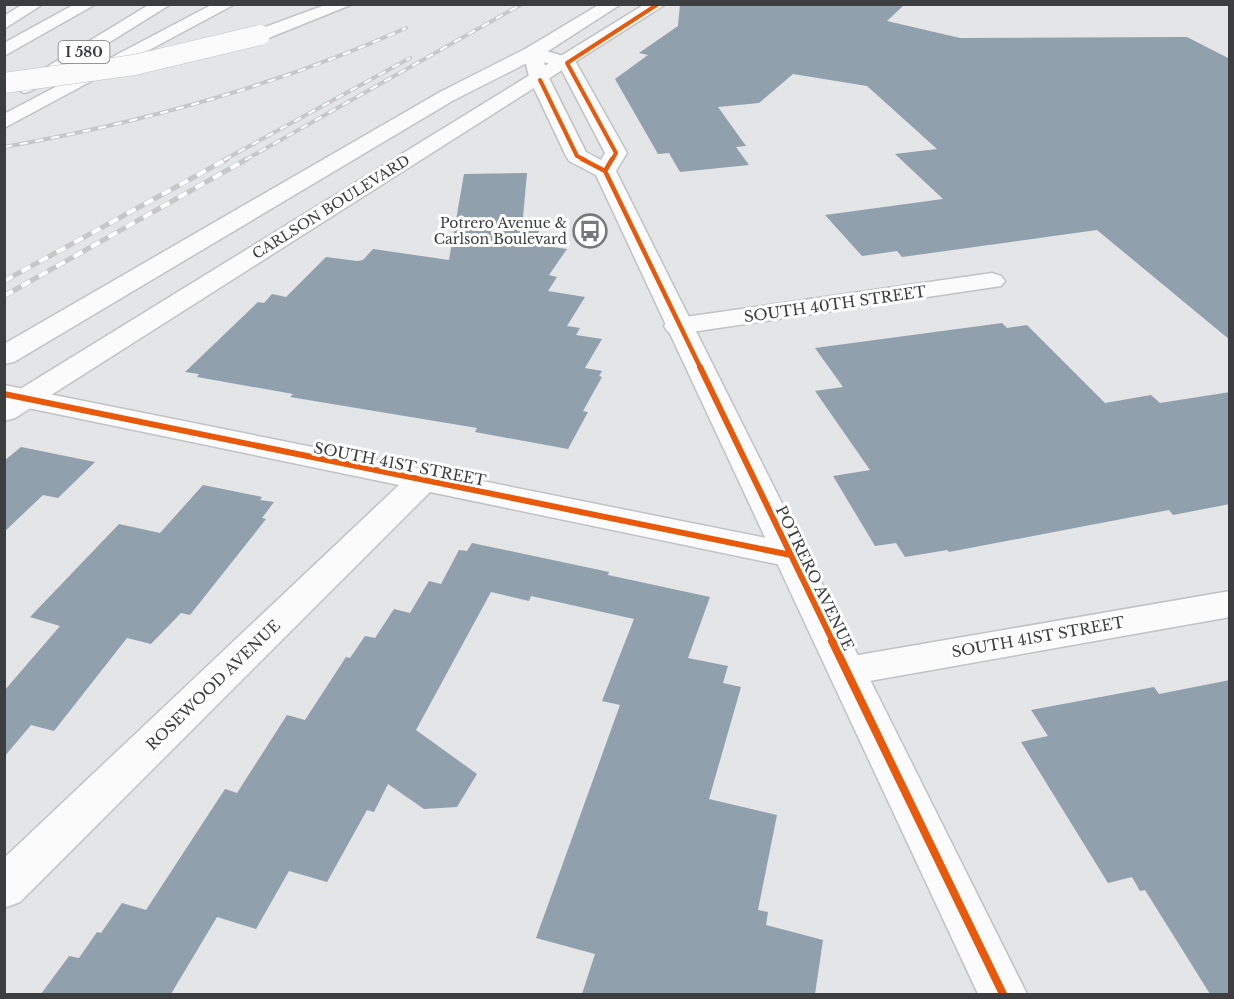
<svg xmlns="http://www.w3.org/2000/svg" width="1234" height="999" font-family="'Libre Baskerville',serif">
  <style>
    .building { fill: #90a0ad }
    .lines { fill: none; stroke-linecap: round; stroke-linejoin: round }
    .minor-casing { stroke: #c0c2c3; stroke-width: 3 }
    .tertiary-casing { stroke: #c0c2c3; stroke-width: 3 }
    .secondary-casing { stroke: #c0c2c3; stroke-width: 3 }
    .motorway-casing { stroke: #c0c2c3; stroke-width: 3 }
    .minor { fill: #fbfbfb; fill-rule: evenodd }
    .tertiary { fill: #fbfbfb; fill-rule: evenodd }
    .secondary { fill: #fbfbfb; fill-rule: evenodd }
    .motorway { fill: #fbfbfb; fill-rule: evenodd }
    .rail-far1-casing { stroke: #c7c7c8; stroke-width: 4 }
    .rail-casing { stroke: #c7c7c8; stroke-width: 5 }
    .rail-far1 { stroke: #fff; stroke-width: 2; stroke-dasharray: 8; stroke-linecap: butt }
    .rail { stroke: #fff; stroke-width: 4; stroke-dasharray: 10; stroke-linecap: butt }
    .tertiary-bridge-casing { stroke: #c0c2c3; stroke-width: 21; stroke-linecap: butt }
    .tertiary-bridge { stroke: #fbfbfb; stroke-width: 20 }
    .cycleway-far3-casing { stroke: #fff; stroke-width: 6 }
    .cycleway-far2-casing { stroke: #fff; stroke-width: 8 }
    .cycleway-far1-casing { stroke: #fff; stroke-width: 10 }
    .cycleway-casing { stroke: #fff; stroke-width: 11 }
    .cycleway-far3 { stroke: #e8590c; stroke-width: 4 }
    .cycleway-far2 { stroke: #e8590c; stroke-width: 4.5 }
    .cycleway-far1 { stroke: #e8590c; stroke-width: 6 }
    .cycleway { stroke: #e8590c; stroke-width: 8 }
    .labels { text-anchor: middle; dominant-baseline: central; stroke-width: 6; stroke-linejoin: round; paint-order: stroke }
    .shield { fill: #fff; stroke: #767778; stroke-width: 1.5 }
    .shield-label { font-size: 14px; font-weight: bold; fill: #3b3d3e }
    .far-street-label { font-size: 14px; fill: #3b3d3e; stroke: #fff }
    .far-poi-label { font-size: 14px; fill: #3b3d3e; stroke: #fff; text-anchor: end }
    .street-label { font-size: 15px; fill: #3b3d3e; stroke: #fff }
  </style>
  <rect width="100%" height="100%" fill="#e3e5e7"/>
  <!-- building -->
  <path class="building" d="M 680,4 L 905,4 L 887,21 L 960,38 L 1187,37 L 1230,59 L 1230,340 L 1097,230 L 902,257 L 897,251 L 862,256 L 825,215 L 943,199 L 895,154 L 937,149 L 867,86 L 793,74 L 759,103 L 718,107 L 746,146 L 736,147 L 749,165 L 680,172 L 669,153 L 658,154 L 615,79 L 648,55 L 639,53 L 678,26 Z
    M 527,173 L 522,228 L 540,230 L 530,244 L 567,249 L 549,275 L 557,277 L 548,291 L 585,297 L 567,326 L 580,328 L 576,335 L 602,339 L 585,368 L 602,371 L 599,376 L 602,377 L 583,411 L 588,412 L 568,449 L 475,432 L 477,428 L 290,397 L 293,394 L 197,377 L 199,374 L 185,372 L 258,302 L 264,303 L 272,294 L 286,297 L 326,257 L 357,261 L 363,260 L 373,249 L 449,260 L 464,174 Z
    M 1002,323 L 1007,328 L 1027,325 L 1105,403 L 1151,395 L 1160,403 L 1230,392 L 1230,504 L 1173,515 L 1169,510 L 949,552 L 947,550 L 905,557 L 896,543 L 875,546 L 833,476 L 870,470 L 815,391 L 843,387 L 815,348 Z
    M 21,447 L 95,462 L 58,498 L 43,495 L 4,532 L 4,461 Z
    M 203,485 L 262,497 L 260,500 L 274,502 L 262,518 L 266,519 L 190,615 L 181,613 L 151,644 L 127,638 L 54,731 L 31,725 L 4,757 L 4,691 L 60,626 L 30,617 L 119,524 L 160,533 Z
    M 472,543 L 609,572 L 608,575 L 710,597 L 688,658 L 728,666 L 723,683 L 741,687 L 709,799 L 777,815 L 758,910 L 768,912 L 766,925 L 823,940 L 815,994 L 582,994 L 595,954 L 536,938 L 620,705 L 602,701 L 634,619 L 531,596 L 529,601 L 491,592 L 416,730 L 477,774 L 457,807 L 424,809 L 388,784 L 374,812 L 367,810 L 327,882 L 289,871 L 256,929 L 217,917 L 171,994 L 41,994 L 69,956 L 79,958 L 97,932 L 101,933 L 122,903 L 146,910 L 225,789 L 237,793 L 287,715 L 305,720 L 346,657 L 350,658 L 365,636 L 375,638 L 394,609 L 410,613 L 429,581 L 441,584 L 459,550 L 467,551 Z
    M 1230,680 L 1230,994 L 1210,994 L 1145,890 L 1140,891 L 1132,877 L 1108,883 L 1021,742 L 1048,736 L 1031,710 L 1154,687 L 1159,694 Z"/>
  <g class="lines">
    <defs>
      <path id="minor" d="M 992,273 L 1001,276 L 1005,281 L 1001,286 L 678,334 L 668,332 L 664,326 L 668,320 L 678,318 Z
        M 4,385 L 791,543 L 803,547 L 808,555 L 803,563 L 791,567 L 430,492 L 20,902 L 4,908 L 4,858 L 399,485 L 4,403 Z
        M 1230,591 L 1230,617 L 847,685 L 833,681 L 828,671 L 833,661 L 847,657 Z"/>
      <path id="tertiary" d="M 328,4 L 353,4 L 266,39 L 254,39 L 251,35 L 254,31 Z
        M 532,47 L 574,59 L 627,153 L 616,171 L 1027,994 L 978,994 L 596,175 L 569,161 L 566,156 L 530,80 L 523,53 ZM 544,62 L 560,67 L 605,153 L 601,160 L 586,152 L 550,80 Z"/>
      <path id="secondary" d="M 600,4 L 621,4 L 539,57 L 454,100 L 14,362 L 4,364 L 4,344 L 440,92 L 525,49 Z
        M 645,4 L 666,4 L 15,418 L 4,421 L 4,399 Z"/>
      <path id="motorway" d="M 23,4 L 43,4 L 4,29 L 4,16 Z
        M 75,4 L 96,4 L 4,56 L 4,43 Z
        M 150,4 L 171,4 L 31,91 L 24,93 L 14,87 Z
        M 213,4 L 235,4 L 4,128 L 4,114 Z"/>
    </defs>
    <!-- minor casing -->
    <use href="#minor" class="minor-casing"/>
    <!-- tertiary casing -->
    <use href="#tertiary" class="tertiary-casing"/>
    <!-- secondary casing -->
    <use href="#secondary" class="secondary-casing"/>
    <!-- motorway casing -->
    <use href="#motorway" class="motorway-casing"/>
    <!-- minor -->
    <use href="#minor" class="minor"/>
    <!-- tertiary -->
    <use href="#tertiary" class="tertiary"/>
    <!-- secondary -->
    <use href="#secondary" class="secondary"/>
    <!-- motorway -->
    <use href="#motorway" class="motorway"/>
    <defs>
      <path id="rail-far1" d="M 4,147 C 144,122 277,86 406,28
        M 224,160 L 410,58
        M 245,160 L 522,4"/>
      <path id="rail" d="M 4,281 L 227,159
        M 4,296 L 247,159"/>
    </defs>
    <!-- rail-far1 casing -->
    <use href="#rail-far1" class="rail-far1-casing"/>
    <!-- rail casing -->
    <use href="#rail" class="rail-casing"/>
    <!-- rail-far1 -->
    <use href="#rail-far1" class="rail-far1"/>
    <!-- rail -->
    <use href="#rail" class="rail"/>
    <defs>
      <path id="tertiary-bridge" d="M 4,83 L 134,65 L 260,35"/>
    </defs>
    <!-- tertiary-bridge casing -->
    <use href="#tertiary-bridge" class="tertiary-bridge-casing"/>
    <!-- tertiary-bridge -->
    <use href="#tertiary-bridge" class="tertiary-bridge"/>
    <defs>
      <path id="cycleway-far3" d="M 540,80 L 577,156 L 585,160
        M 612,160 L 616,153 L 567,63 L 658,4"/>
      <path id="cycleway-far2" d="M 582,159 L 605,171 L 701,369
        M 605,171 L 612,159"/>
      <path id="cycleway-far1" d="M 700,367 L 833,642
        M 4,394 L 791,555"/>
      <path id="cycleway" d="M 832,641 L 1003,994"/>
    </defs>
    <!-- cycleway-far3 casing -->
    <use href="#cycleway-far3" class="cycleway-far3-casing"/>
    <!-- cycleway-far2 casing -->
    <use href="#cycleway-far2" class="cycleway-far2-casing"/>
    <!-- cycleway-far1 casing -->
    <use href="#cycleway-far1" class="cycleway-far1-casing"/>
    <!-- cycleway casing -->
    <use href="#cycleway" class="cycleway-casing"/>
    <!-- cycleway-far3 -->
    <use href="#cycleway-far3" class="cycleway-far3"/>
    <!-- cycleway-far2 -->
    <use href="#cycleway-far2" class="cycleway-far2"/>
    <!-- cycleway-far1 -->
    <use href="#cycleway-far1" class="cycleway-far1"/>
    <!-- cycleway -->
    <use href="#cycleway" class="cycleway"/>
  </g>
  <!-- icons -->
  <defs>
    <symbol id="bus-ring" viewBox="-11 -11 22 22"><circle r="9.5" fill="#fff" stroke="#767879" stroke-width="1.5"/><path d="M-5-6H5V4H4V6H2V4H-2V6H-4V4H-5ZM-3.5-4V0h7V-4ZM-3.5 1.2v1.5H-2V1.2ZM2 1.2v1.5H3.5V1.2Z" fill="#767879"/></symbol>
  </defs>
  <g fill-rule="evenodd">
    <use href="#bus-ring" x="571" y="212" width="38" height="38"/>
  </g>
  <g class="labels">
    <!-- shield labels -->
    <rect class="shield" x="58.5" y="41" width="51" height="22" rx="4.5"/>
    <g class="shield-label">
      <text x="84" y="52">I 580</text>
    </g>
    <!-- far-street labels -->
    <g class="far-street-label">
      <text transform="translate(331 207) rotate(-32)">CARLSON BOULEVARD</text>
    </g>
    <!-- far-poi labels -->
    <g class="far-poi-label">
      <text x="567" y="223">Potrero Avenue &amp;<tspan x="567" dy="16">Carlson Boulevard</tspan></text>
    </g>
    <!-- street labels -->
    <g class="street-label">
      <text transform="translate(835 304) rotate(-8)">SOUTH 40TH STREET</text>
      <text transform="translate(400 464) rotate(11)">SOUTH 41ST STREET</text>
      <text transform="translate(815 578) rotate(64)">POTRERO AVENUE</text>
      <text transform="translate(1038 637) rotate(-10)">SOUTH 41ST STREET</text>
      <text transform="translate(213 685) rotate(-44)">ROSEWOOD AVENUE</text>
    </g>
  </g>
  <!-- border -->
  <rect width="1234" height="999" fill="none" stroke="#3b3d3e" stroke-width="12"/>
</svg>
